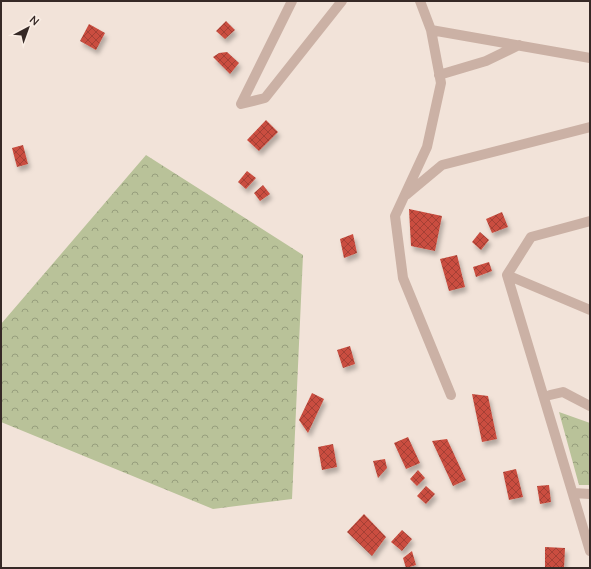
<svg xmlns="http://www.w3.org/2000/svg" width="591" height="569" font-family="'Nunito Sans',sans-serif">
  <style>
    .forest { fill: url(#forest-crowns) }
    .building { fill: url(#building-cross-hatch); filter: url(#shadow) }
    .lines { fill: none; stroke-linecap: round; stroke-linejoin: round }
    .minor { stroke: #cbb1a5; stroke-width: 10 }
  </style>
  <defs>
    <pattern id="forest-crowns" width="20" height="18" patternUnits="userSpaceOnUse"><rect width="20" height="18" fill="#b9c299"/><path d="M2 6a3 3 0 1 1 6 0M12 15a3 3 0 1 1 6 0" fill="none" stroke="#979e7d"/></pattern>
    <pattern id="building-cross-hatch" width="8" height="8" patternUnits="userSpaceOnUse"><rect width="8" height="8" fill="#ca4e3f"/><path d="M0 0l8 8M0 8l8-8" fill="none" stroke="#a54135"/></pattern>
    <filter id="shadow"><feDropShadow dx="2.5" dy="4.5" stdDeviation="2" flood-color="#0004"/></filter>
  </defs>
  <rect width="100%" height="100%" fill="#f2e3d9"/>
  <!-- forest -->
  <path class="forest" d="M 146,155 L 303,255 L 292,499 L 213,509 L 1,422 L 1,324 Z
    M 559,412 L 590,423 L 590,485 L 579,485 Z"/>
  <!-- building -->
  <path class="building" d="M 226,21 L 235,30 L 225,39 L 216,31 Z
    M 89,24 L 105,33 L 96,50 L 80,41 Z
    M 227,52 L 239,63 L 230,74 L 213,57 L 219,53 Z
    M 266,120 L 278,132 L 259,151 L 247,140 Z
    M 23,145 L 28,164 L 17,167 L 12,148 Z
    M 247,171 L 256,178 L 246,189 L 238,182 Z
    M 263,185 L 270,194 L 260,201 L 254,193 Z
    M 409,209 L 442,216 L 435,251 L 411,246 Z
    M 502,212 L 508,227 L 492,233 L 486,219 Z
    M 480,232 L 489,240 L 481,250 L 472,242 Z
    M 353,234 L 357,253 L 344,258 L 340,239 Z
    M 457,255 L 465,287 L 449,291 L 440,259 Z
    M 489,262 L 492,271 L 476,277 L 473,267 Z
    M 350,346 L 355,364 L 343,368 L 337,350 Z
    M 312,393 L 324,399 L 308,433 L 299,420 Z
    M 472,394 L 488,396 L 497,439 L 482,442 Z
    M 408,437 L 420,463 L 406,469 L 394,443 Z
    M 447,439 L 466,480 L 453,486 L 432,441 Z
    M 333,444 L 337,467 L 322,470 L 318,447 Z
    M 385,459 L 387,468 L 378,478 L 373,461 Z
    M 516,469 L 523,497 L 509,500 L 503,472 Z
    M 418,470 L 425,478 L 417,486 L 410,479 Z
    M 549,485 L 551,502 L 540,504 L 537,486 Z
    M 426,486 L 435,494 L 426,504 L 417,496 Z
    M 364,514 L 386,537 L 372,556 L 347,532 Z
    M 402,530 L 412,539 L 402,551 L 391,542 Z
    M 545,547 L 565,548 L 564,568 L 545,568 Z
    M 412,551 L 416,565 L 406,568 L 403,558 Z"/>
  <g class="lines">
    <!-- minor -->
    <path class="minor" d="M 292,1 L 241,104 L 265,98 L 342,1
      M 420,1 L 431,30 L 441,83 L 427,147 L 395,216 L 403,278 L 451,395
      M 431,30 L 590,58
      M 439,75 L 486,61 L 519,45
      M 406,195 L 442,165 L 590,127
      M 590,221 L 531,237 L 507,275 L 590,551
      M 507,275 L 590,310
      M 550,395 L 563,392 L 590,406
      M 573,493 L 590,494"/>
  </g>
  <!-- border -->
  <rect width="591" height="569" fill="none" stroke="#362926" stroke-width="4"/>
  <!-- north arrow -->
  <g transform="translate(28 28) rotate(41)" stroke="#faeee5" stroke-width="3" paint-order="stroke">
  <path d="M0-3L7 15L0 10L-7 15Z" fill="#362926"/>
  <text y="-6" font-size="11" font-weight="bold" text-anchor="middle" fill="#362926">N</text>
  </g>
</svg>
